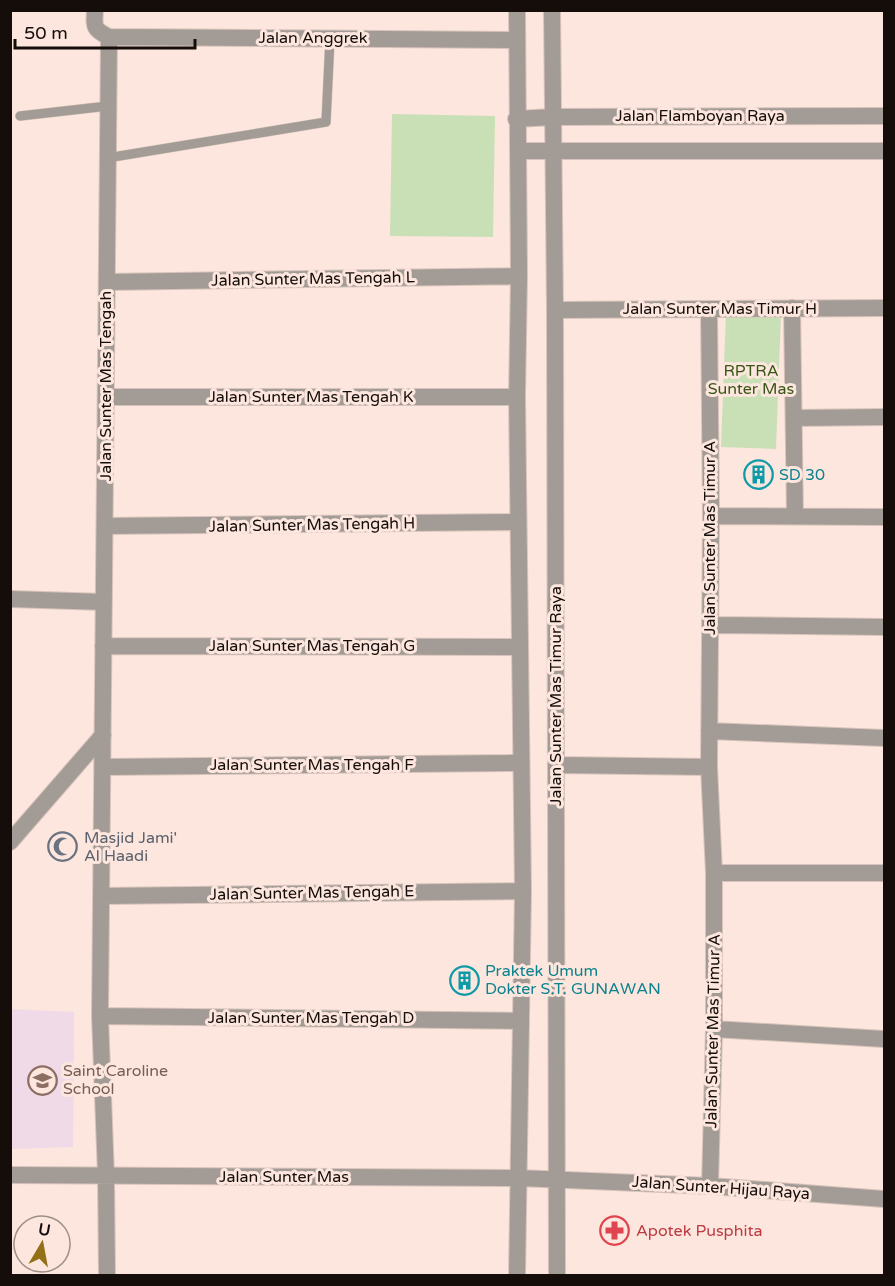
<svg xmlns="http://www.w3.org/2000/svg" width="895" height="1286" font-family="'Varela Round',sans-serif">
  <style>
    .education { fill: #f0dae8 }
    .green { fill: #c9e0b7 }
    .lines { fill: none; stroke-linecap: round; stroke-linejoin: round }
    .service-casing { stroke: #d7c3bb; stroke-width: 10 }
    .minor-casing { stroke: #d7c3bb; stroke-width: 18 }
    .service { stroke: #a39b96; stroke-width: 9 }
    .minor { stroke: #a39b96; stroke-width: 16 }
    .labels { text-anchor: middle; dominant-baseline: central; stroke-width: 6; stroke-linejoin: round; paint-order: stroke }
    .street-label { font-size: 16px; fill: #140d0a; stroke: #fce6dd }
    .park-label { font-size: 16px; fill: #375615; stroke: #fce6dd }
    .culture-label { font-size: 16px; fill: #0d838f; stroke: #fce6dd; text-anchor: start }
    .worship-label { font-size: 16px; fill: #5b616d; stroke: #fce6dd; text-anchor: start }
    .education-label { font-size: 16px; fill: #785e54; stroke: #fce6dd; text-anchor: start }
    .health-label { font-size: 16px; fill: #be3a42; stroke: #fce6dd; text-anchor: start }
  </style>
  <rect width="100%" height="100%" fill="#fce6dd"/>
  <!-- education -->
  <path class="education" d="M 10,1009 L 74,1012 L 73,1147 L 11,1149 Z"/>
  <!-- green -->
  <path class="green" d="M 392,114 L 495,116 L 493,237 L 390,236 Z
    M 726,312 L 781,314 L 776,449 L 721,447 Z"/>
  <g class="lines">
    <defs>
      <path id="service" d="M 20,116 L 108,106
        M 107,158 L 326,122 L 330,39"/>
      <path id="minor" d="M 95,10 C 94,27 93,29 109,37 L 517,40
        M 517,10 L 519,276 L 517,397 L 523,891 L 517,1276
        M 552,10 L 555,310 L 557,1276
        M 516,119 L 553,117 L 884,116
        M 518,151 L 884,151
        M 107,282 L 519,276
        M 792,308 L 795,516
        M 709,309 L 711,516 L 709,767 L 714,873 L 714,1029 L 710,1186
        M 555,310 L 884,308
        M 106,397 L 517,397
        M 794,418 L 884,417
        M 711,516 L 884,517
        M 105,526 L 518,522
        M 10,599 L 104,602
        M 710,625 L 884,627
        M 103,646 L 520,647
        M 709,731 L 884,738
        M 557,765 L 709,767
        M 103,767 L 521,763
        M 10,842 L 103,735
        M 714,873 L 884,873
        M 102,896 L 523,891
        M 100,1016 L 521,1021
        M 714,1029 L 884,1039
        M 10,1175 L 519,1178 L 710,1186 L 884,1199
        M 107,1276 L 106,1176 L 100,1016 L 109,37"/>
    </defs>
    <!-- service casing -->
    <use href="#service" class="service-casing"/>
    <!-- minor casing -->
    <use href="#minor" class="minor-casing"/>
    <!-- service -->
    <use href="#service" class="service"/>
    <!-- minor -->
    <use href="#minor" class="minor"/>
  </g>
  <!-- icons -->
  <defs>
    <symbol id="building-ring" viewBox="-11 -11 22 22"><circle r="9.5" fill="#fce6dd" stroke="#0f9aa8" stroke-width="1.5"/><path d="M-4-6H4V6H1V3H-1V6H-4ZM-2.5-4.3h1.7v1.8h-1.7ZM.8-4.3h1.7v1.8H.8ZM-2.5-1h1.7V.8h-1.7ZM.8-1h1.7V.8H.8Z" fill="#0f9aa8"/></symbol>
    <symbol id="mosque-ring" viewBox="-11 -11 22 22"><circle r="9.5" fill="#fce6dd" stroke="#6b7280" stroke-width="1.5"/><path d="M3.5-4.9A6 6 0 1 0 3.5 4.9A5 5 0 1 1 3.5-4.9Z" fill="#6b7280"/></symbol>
    <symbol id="school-ring" viewBox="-11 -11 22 22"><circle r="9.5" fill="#fce6dd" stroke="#8d6e63" stroke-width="1.5"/><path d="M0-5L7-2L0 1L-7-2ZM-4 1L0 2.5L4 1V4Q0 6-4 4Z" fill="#8d6e63"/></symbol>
    <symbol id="pharmacy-ring" viewBox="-11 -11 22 22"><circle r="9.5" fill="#fce6dd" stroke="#e0444e" stroke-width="1.5"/><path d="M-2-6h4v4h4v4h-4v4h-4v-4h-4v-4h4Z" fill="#e0444e"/></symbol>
  </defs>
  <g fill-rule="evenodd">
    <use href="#building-ring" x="742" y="458" width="33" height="33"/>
    <use href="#mosque-ring" x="46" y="830" width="33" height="33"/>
    <use href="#building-ring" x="448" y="964" width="33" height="33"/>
    <use href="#school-ring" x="26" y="1064" width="33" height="33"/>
    <use href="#pharmacy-ring" x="598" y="1214" width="33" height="33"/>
  </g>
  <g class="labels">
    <!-- street labels -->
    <g class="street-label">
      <text x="313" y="38">Jalan Anggrek</text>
      <text x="700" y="116">Jalan Flamboyan Raya</text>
      <text transform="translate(313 279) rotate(-1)">Jalan Sunter Mas Tengah L</text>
      <text x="720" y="309">Jalan Sunter Mas Timur H</text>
      <text transform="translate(106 386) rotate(-90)">Jalan Sunter Mas Tengah</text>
      <text x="311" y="397">Jalan Sunter Mas Tengah K</text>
      <text transform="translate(312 525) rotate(-1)">Jalan Sunter Mas Tengah H</text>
      <text transform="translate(710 538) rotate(-90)">Jalan Sunter Mas Timur A</text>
      <text x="312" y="646">Jalan Sunter Mas Tengah G</text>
      <text transform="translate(556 696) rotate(-90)">Jalan Sunter Mas Timur Raya</text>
      <text x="312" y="765">Jalan Sunter Mas Tengah F</text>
      <text transform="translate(312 893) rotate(-1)">Jalan Sunter Mas Tengah E</text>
      <text x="311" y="1018">Jalan Sunter Mas Tengah D</text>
      <text transform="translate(713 1031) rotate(-89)">Jalan Sunter Mas Timur A</text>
      <text x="284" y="1177">Jalan Sunter Mas</text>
      <text transform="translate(721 1188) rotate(4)">Jalan Sunter Hijau Raya</text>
    </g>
    <!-- park labels -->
    <g class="park-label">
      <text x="751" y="371">RPTRA<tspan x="751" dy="18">Sunter Mas</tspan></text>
    </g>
    <!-- culture labels -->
    <g class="culture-label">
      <text x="779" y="475">SD 30</text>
      <text x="485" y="971">Praktek Umum<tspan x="485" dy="18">Dokter S.T. GUNAWAN</tspan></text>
    </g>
    <!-- worship labels -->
    <g class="worship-label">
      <text x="84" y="838">Masjid Jami'<tspan x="84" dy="18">Al Haadi</tspan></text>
    </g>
    <!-- education labels -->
    <g class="education-label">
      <text x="63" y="1071">Saint Caroline<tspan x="63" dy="18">School</tspan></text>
    </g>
    <!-- health labels -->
    <g class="health-label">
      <text x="636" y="1231">Apotek Pusphita</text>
    </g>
  </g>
  <!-- border -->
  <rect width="895" height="1286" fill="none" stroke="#140d0a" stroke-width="24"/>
  <!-- north arrow -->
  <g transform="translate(42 1244) rotate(10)"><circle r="28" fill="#fce6dd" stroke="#9f8f89" stroke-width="1.5"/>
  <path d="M0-4.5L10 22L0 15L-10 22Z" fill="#936f17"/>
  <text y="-9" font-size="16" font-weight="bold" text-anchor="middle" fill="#140d0a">U</text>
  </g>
  <!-- scale -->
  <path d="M15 39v9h180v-9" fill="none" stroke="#140d0a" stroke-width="3"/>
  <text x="24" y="39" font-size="18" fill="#140d0a" stroke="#fce6dd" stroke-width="4.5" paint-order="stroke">50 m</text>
</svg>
